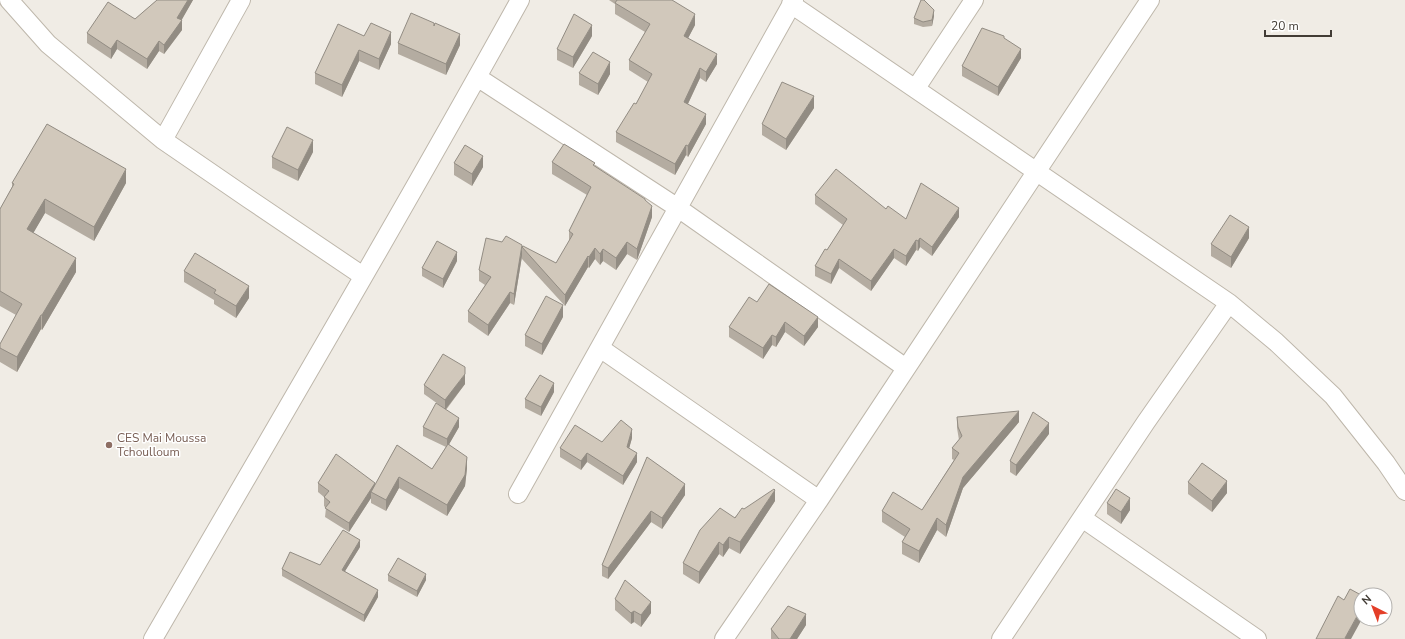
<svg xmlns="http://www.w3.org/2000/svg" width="1405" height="639" font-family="'Nunito Sans',sans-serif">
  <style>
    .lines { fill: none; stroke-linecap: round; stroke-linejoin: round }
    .street-casing { stroke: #beb7ab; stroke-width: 20 }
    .street { stroke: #fff; stroke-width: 18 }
    .wall { fill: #b4aca1 }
    .shaded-wall { fill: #928c83 }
    .building { fill: #d1c8bb; stroke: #928c83 }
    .education-dot { fill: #8d6e63; stroke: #fff; stroke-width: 1.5 }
    .labels { text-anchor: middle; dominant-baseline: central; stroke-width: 3; stroke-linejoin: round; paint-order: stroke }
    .education-label { font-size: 12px; fill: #785e54; stroke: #fff; text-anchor: start }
  </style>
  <rect width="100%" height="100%" fill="#f0ece5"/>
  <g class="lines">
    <defs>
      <path id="street" d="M 9,0 L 48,44 L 163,140 L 249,199 L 363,276
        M 791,4 L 1229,303 L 1276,342 L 1333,396 L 1386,463 L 1405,491
        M 477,77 L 678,208 L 906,368
        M 916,88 L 974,0
        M 163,140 L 241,0
        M 600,348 L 819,500
        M 518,494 L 794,0
        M 1082,518 L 1257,639
        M 153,639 C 276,427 401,215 520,0
        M 724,639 L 819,500 L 1150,0
        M 1001,639 L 1146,422 L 1229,303"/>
    </defs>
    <!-- street casing -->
    <use href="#street" class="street-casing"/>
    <!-- street -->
    <use href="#street" class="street"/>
  </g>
  <!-- wall -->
  <path class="wall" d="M 157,0 L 193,0 L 181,20 L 182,30 L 164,54 L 159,51 L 147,69 L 117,49 L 111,59 L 87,43 L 87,33 L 135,19 Z
    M 609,0 L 672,0 L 695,25 L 688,38 L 717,64 L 706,82 L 700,78 L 688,104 L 706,124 L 688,157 L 686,155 L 675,175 L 616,142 L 616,132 L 636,104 L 648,82 L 629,70 L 629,60 L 645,32 L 615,14 L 615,4 Z
    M 934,16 L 932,26 L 923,27 L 914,24 L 914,18 Z
    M 364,36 L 391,44 L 379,70 L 359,61 L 342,97 L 315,84 L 315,73 Z
    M 592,36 L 573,68 L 557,60 L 557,49 Z
    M 1004,38 L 1021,58 L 998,96 L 962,76 L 962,66 Z
    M 398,43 L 460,45 L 446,75 L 398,54 Z
    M 579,73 L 610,74 L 598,95 L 579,85 Z
    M 814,108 L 786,150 L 762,135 L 762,124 Z
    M 313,152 L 298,181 L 272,168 L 272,157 Z
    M 552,162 L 595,166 L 645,201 L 652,217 L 637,260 L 627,254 L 616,270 L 603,261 L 600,265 L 595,259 L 589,268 L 588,267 L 565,306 L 522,259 L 522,247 L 556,263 L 569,242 L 569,231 L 587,195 L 552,174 Z
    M 454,163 L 483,167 L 472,186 L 454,175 Z
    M 12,183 L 126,183 L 94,241 L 45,213 L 33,233 L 76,272 L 42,330 L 41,329 L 17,372 L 0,362 L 0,344 L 16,315 L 0,306 L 0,209 L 12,187 Z
    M 815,195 L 886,209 L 906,219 L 959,217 L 932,256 L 920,247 L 918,251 L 916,250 L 906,266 L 894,258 L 871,291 L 839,268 L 831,284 L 815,276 L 815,266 L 827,250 L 843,225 L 815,204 Z
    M 1249,238 L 1231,268 L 1211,256 L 1211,244 Z
    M 522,256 L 514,305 L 510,303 L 488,336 L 468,322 L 468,311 L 485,285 L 479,281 L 479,270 Z
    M 457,261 L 443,288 L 422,276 L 422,268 Z
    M 184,271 L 249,298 L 236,318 L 214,304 L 214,300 L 184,282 Z
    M 757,302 L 818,327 L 804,346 L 785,332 L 776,347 L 772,345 L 763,359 L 729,337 L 729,327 Z
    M 563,317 L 542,355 L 525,346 L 525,335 Z
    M 465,384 L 446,410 L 459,427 L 449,444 L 467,468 L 465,486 L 447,516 L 399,488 L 386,511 L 371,503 L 371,498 L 349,532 L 325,517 L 326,508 L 324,506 L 324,497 L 318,492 L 318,483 L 375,485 L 397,445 L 432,469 L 446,447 L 423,436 L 423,427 L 445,409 L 424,394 L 424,385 Z
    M 554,392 L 541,416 L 525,408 L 525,399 Z
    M 957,417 L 1019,422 L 963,488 L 946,537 L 937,530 L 919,563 L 902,554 L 902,542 L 905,537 L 882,522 L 882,511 L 922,510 L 954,460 L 952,459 L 952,448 L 959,440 L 957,428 Z
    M 1049,434 L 1016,476 L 1010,472 L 1010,461 Z
    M 632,438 L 629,448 L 637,462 L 623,485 L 587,462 L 581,470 L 560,457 L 560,448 Z
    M 647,457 L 685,495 L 662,529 L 651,522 L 608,579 L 602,576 L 602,565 Z
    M 1188,482 L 1227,493 L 1212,512 L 1188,494 Z
    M 775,501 L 740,554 L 729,548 L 723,557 L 719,554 L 699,584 L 683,574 L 683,563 L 744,509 Z
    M 1107,503 L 1130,510 L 1121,524 L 1107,514 Z
    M 360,547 L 345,571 L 378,597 L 364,622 L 282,576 L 282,569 L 320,565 Z
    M 388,575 L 426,580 L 417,597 L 388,581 Z
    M 615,599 L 651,613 L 641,627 L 634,622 L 631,624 L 615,610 Z
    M 806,625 L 797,639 L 771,639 L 771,629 Z"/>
  <!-- shaded-wall -->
  <path class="shaded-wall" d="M 188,0 L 193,0 L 180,23 L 182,20 L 182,30 L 164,54 L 164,45 L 177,18 Z
    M 934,10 L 934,16 L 932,26 L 932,20 Z
    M 695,14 L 695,25 L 684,46 L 684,36 Z
    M 592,25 L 592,36 L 573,68 L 573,57 Z
    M 391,32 L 391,44 L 379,70 L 379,59 Z
    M 460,34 L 460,45 L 446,75 L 446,64 Z
    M 117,40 L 117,49 L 111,59 L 111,49 Z
    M 159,41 L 159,51 L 147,69 L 147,59 Z
    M 1021,49 L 1021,58 L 998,96 L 998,87 Z
    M 359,50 L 359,61 L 342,97 L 342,85 Z
    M 717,54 L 717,64 L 706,82 L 706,72 Z
    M 610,62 L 610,74 L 598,95 L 598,84 Z
    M 700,68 L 700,78 L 684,112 L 684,102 Z
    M 814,96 L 814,108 L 786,150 L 786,139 Z
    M 706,114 L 706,124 L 688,157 L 688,146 Z
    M 313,140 L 313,152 L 298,181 L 298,170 Z
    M 686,145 L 686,155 L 675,175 L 675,164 Z
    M 483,156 L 483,167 L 472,186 L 472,174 Z
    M 126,169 L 126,183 L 94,241 L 94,227 Z
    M 45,199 L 45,213 L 27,244 L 27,229 Z
    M 652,206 L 652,217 L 637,260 L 637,249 Z
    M 959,208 L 959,217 L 932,256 L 932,247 Z
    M 1249,227 L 1249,238 L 1231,268 L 1231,257 Z
    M 920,238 L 920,247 L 918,251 L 918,241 Z
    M 916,240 L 916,250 L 906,266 L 906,256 Z
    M 627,242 L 627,254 L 616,270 L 616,258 Z
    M 522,245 L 522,256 L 514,305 L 514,294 Z
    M 595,248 L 595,259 L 589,268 L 589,257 Z
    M 603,249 L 603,261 L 600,265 L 600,254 Z
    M 894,249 L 894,258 L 871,291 L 871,281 Z
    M 457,252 L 457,261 L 443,288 L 443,279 Z
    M 588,256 L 588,267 L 565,306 L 565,295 Z
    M 76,258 L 76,272 L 42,330 L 42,315 Z
    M 839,259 L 839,268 L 831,284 L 831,274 Z
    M 249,286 L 249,298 L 236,318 L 236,306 Z
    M 510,292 L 510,303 L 488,336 L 488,325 Z
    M 563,305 L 563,317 L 542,355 L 542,344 Z
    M 41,315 L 41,329 L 17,372 L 17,357 Z
    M 818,317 L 818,327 L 804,346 L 804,336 Z
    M 785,322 L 785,332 L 776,347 L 776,337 Z
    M 772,335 L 772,345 L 763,359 L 763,348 Z
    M 465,374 L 465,384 L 445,410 L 445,400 Z
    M 554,383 L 554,392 L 541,416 L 541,407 Z
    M 1019,411 L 1019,422 L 963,488 L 946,537 L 946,525 L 963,477 Z
    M 459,418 L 459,427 L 447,448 L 447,439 Z
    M 1049,423 L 1049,434 L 1016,476 L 1016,465 Z
    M 632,429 L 632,438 L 627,456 L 627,447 Z
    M 587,453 L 587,462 L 581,470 L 581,461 Z
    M 637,453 L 637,462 L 623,485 L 623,476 Z
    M 467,457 L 467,468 L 465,486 L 447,516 L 447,505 Z
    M 399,477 L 399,488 L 386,511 L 386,500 Z
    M 1227,481 L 1227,493 L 1212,512 L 1212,501 Z
    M 375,483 L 375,492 L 371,492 L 371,498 L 349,532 L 349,523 Z
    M 685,484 L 685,495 L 662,529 L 662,518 Z
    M 775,490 L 775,501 L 740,554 L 740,542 Z
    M 1130,498 L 1130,510 L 1121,524 L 1121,512 Z
    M 651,511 L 651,522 L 608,579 L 608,568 Z
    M 937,518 L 937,530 L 919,563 L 919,551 Z
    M 729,537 L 729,548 L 723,557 L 723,545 Z
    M 360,540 L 360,547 L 342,576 L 342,570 Z
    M 719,542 L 719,554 L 699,584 L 699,572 Z
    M 426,574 L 426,580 L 417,597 L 417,591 Z
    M 378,590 L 378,597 L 364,622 L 364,615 Z
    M 651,602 L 651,613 L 641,627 L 641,615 Z
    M 1361,609 L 1361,619 L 1362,619 L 1351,639 L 1345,639 L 1345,638 Z
    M 634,611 L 634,622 L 631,624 L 631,613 Z
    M 806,614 L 806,625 L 797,639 L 790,639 Z"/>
  <!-- building -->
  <path class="building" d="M 157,0 L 188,0 L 177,18 L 182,20 L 164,45 L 159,41 L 147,59 L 117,40 L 111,49 L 87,33 L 108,2 L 135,19 Z
    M 617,0 L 672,0 L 695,14 L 684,36 L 717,54 L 706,72 L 700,68 L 684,102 L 706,114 L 688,146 L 686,145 L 675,164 L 616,132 L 634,103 L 636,104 L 652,74 L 629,60 L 650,24 L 615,3 Z
    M 921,0 L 924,0 L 934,10 L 932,20 L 923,22 L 914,18 Z
    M 411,13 L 434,23 L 434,26 L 435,23 L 460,34 L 446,64 L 398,43 Z
    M 574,14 L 592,25 L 573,57 L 557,49 Z
    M 371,23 L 391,32 L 379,59 L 359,50 L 342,85 L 315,73 L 338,24 L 364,36 Z
    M 982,28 L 1004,36 L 1004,38 L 1021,49 L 998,87 L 962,66 Z
    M 593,52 L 610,62 L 598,84 L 579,73 Z
    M 782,82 L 814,96 L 786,139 L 762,124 Z
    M 47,124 L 126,169 L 94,227 L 45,199 L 27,229 L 76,258 L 42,315 L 41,315 L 17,357 L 0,348 L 0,344 L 22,304 L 0,291 L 0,209 L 14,184 L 12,183 Z
    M 287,127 L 313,140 L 298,170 L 272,157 Z
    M 564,144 L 595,163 L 593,165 L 645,199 L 645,200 L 652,206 L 637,249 L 627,242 L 616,258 L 603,249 L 600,254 L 595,248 L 589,257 L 588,256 L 565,295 L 522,247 L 523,246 L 556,263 L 573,234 L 569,231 L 591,187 L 552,162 Z
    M 465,145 L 483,156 L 472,174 L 454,163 Z
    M 836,169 L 886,209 L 888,206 L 906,219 L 921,183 L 959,208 L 932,247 L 920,238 L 918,241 L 916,240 L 906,256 L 894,249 L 871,281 L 839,259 L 831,274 L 815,266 L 825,249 L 827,250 L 847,219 L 815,195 Z
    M 1230,215 L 1249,227 L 1231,257 L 1211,244 Z
    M 506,236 L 522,245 L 514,294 L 510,292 L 488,325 L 468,311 L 491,277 L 479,270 L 486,238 L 502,242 Z
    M 437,241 L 457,252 L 443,279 L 422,268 Z
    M 195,253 L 249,286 L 236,306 L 214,293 L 216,290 L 184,271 Z
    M 769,284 L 818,317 L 804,336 L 785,322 L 776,337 L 772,335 L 763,348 L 729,327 L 749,297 L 757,302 Z
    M 546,296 L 563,305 L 542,344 L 525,335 Z
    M 443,354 L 465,367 L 465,374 L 445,400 L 424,385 Z
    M 540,375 L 554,383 L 541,407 L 525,399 Z
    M 436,403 L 459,418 L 447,439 L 423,427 Z
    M 1019,411 L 963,477 L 946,525 L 937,518 L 919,551 L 902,542 L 910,529 L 882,511 L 893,492 L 922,510 L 959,453 L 952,448 L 962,436 L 958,427 L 957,417 Z
    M 1033,412 L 1049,423 L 1016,465 L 1010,461 Z
    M 621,420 L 632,429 L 627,447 L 637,453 L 623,476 L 587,453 L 581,461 L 560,448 L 575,425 L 602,442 Z
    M 448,444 L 467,457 L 465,475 L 447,505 L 399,477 L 386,500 L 371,492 L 397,445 L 432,469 Z
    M 336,454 L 375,483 L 349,523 L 325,508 L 330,502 L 324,497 L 329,491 L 318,483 Z
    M 647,457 L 685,484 L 662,518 L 651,511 L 608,568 L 602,565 Z
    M 1202,463 L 1227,481 L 1212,501 L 1188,482 Z
    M 774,489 L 775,490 L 740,542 L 729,537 L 723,545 L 719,542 L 699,572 L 683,563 L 700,530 L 720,508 L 735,518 L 742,508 L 744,509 Z
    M 1116,489 L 1130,498 L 1121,512 L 1107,503 Z
    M 343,530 L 360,540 L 342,570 L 378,590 L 364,615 L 282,569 L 290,552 L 320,565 Z
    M 398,558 L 426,574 L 417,591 L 388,575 Z
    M 625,580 L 651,602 L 641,615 L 634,611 L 631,613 L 615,599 Z
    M 1350,589 L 1361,595 L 1361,609 L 1345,638 L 1347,639 L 1316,639 L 1338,596 L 1344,600 Z
    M 788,606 L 806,614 L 790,639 L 779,639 L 771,629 Z"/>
  <!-- markers -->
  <circle class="education-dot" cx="109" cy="445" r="4"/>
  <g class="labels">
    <!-- education labels -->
    <g class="education-label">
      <text x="117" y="438">CES Mai Moussa<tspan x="117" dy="14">Tchoulloum</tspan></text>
    </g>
  </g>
  <!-- north arrow -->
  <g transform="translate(1373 607) rotate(318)"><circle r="19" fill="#ffffff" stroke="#b3b1ae"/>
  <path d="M0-3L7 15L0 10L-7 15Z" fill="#e43e28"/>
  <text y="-6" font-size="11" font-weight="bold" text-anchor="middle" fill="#423c35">N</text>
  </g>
  <!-- scale -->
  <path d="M1265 30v6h66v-6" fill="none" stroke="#423c35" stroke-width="2"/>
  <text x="1271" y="30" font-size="12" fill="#423c35" stroke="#ffffff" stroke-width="3" paint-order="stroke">20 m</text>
</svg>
